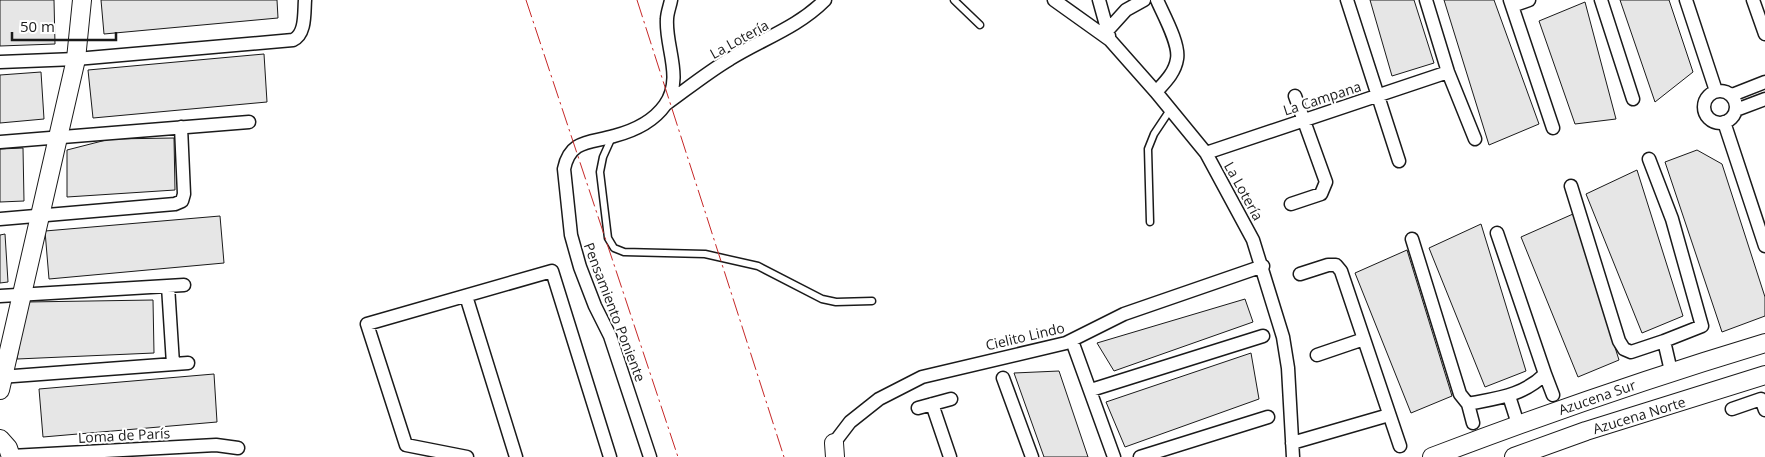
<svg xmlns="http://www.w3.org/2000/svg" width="1765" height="457" font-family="'Open Sans',sans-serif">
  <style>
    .building { fill: #e6e6e6; stroke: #1a1a1a }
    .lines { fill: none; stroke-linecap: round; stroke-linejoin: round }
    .lane-casing { stroke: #1a1a1a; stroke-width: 9 }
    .street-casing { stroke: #1a1a1a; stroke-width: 15 }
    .secondary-casing { stroke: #1a1a1a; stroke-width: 20 }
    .lane { stroke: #fff; stroke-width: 6 }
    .street { stroke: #fff; stroke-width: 12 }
    .secondary { stroke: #fff; stroke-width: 18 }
    .power { stroke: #c62828; stroke-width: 1; stroke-dasharray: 18 4 2.5 4; stroke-linecap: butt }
    .labels { text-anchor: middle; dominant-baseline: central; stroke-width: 4; stroke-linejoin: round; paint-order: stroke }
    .street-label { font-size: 14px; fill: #1a1a1a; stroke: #fff }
  </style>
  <rect width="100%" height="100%" fill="#fff"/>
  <!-- building -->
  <path class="building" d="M 0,0 L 54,0 L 55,44 L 0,46 Z
    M 101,0 L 277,0 L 278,18 L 104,34 Z
    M 1370,0 L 1414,0 L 1434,63 L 1392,76 Z
    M 1444,0 L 1494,0 L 1539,124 L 1489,145 Z
    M 1620,0 L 1669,0 L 1693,72 L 1655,102 Z
    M 1585,2 L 1616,119 L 1575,124 L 1539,21 Z
    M 264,54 L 267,102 L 93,118 L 88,70 Z
    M 41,72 L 44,119 L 0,123 L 0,75 Z
    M 174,138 L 175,190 L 67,197 L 67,150 L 110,139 Z
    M 23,148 L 24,201 L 0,202 L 0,149 Z
    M 1697,150 L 1722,164 L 1765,297 L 1765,316 L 1722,332 L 1665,162 Z
    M 1637,170 L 1683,316 L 1642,333 L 1586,194 Z
    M 1573,214 L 1619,360 L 1578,377 L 1521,237 Z
    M 220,216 L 224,263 L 49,279 L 45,231 Z
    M 1481,224 L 1526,371 L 1485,387 L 1429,248 Z
    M 5,234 L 8,282 L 0,283 L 0,235 Z
    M 1407,250 L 1452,396 L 1411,413 L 1355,273 Z
    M 1245,299 L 1253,322 L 1114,371 L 1097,343 Z
    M 153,300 L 154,353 L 17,359 L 27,302 Z
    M 1251,353 L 1259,399 L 1125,447 L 1106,402 Z
    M 1059,371 L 1088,457 L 1044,457 L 1014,373 Z
    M 214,374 L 217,422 L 43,437 L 39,389 Z"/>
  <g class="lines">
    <defs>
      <path id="lane" d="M 954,0 L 980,25
        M 612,137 L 603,157 L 600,172 L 608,238 L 614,248 L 624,252 L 705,254 L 758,266 L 822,299 L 836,302 L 872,301
        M 1150,222 L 1148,149 L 1154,134 L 1170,110"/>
      <path id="street" d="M 1054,0 L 1110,40 L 1156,92 L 1206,153 L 1253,240 L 1283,337 L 1288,368 L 1293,457
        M 1099,0 L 1109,36
        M 1347,0 L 1399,161
        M 1426,0 L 1448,72 L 1475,139
        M 1510,0 L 1553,128
        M 1601,0 L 1633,99
        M 1686,0 L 1716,91
        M 1753,0 L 1765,34
        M 1512,6 L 1529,0
        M 1107,31 L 1126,10 L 1144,0
        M 0,62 L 76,59 L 293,40 C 306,34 304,13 305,0
        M1704 107a16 16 0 1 1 32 0a16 16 0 1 1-32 0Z
        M 1156,92 C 1164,83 1175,73 1177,59 C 1180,44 1163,14 1157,0
        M 1732,95 L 1765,82
        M 666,104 C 687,89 708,72 730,59 C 762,39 797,28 825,0
        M 1736,110 L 1765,99
        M 1724,122 L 1765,246
        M 0,142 L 249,122
        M 1206,153 L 1448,72
        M 1649,159 L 1672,219 L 1702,326 L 1664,341
        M 1571,186 L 1619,341 L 1624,349 L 1631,352 L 1664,341 L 1671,371
        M 1291,204 L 1321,194 L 1326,182 L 1295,96
        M 0,219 L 175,204 L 182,201 L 184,194 L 181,127
        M 1412,239 L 1460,394 L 1468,404 C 1497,398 1523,396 1545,374 L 1497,233
        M 1300,274 L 1328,265 L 1336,265 L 1341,271 L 1400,446
        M 168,286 L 173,364
        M 0,296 L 184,285
        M 466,296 L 516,457
        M 1072,341 L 1114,457
        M 1317,355 L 1364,339
        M 1545,374 L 1553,395
        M 0,377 L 188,363
        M 1003,378 L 1032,457
        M 1091,390 L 1263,336
        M 1509,396 L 1518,424
        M 932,404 L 950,457
        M 1468,404 L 1473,423
        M 918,408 L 951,399
        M 1732,409 L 1761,399 L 1765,410
        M 834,443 L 850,422 L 879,399 L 922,377 L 1066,343 L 1124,314 L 1263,266
        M 1292,443 L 1389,415
        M 11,456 L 216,445 L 238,448
        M 467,457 L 406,445 L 367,324 L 552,271 L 610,457
        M 650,457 L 610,336 L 595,306 L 580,267 L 571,235 L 564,169 C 570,139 591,143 614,136 C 633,131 653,122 665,105 C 684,78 665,47 667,19 C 667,13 670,6 671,0
        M 1140,457 L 1268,417"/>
      <path id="secondary" d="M 0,390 L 76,59 L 82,0
        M 0,439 L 8,448 L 11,457
        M 834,443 L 835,457
        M 1432,457 C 1542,415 1652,377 1765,343
        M 1514,457 L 1586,431 L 1765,375"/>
    </defs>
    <!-- lane casing -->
    <use href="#lane" class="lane-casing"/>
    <!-- street casing -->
    <use href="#street" class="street-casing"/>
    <!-- secondary casing -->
    <use href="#secondary" class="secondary-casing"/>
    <!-- lane -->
    <use href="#lane" class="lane"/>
    <!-- street -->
    <use href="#street" class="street"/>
    <!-- secondary -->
    <use href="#secondary" class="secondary"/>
    <!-- power -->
    <path class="power" d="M 526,0 L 678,457
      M 637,0 L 784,457"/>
  </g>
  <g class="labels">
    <!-- street labels -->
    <g class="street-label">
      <text transform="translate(739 39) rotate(-29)">La Lotería</text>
      <text transform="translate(1322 98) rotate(-18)">La Campana</text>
      <text transform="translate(1244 191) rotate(61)">La Lotería</text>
      <text transform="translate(615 312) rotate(69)">Pensamiento Poniente</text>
      <text transform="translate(1025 336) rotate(-13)">Cielito Lindo</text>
      <text transform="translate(1597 397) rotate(-19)">Azucena Sur</text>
      <text transform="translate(1639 415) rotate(-17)">Azucena Norte</text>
      <text transform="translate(124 435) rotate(-3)">Loma de París</text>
    </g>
  </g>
  <!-- scale -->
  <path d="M12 32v8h104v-8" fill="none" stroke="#1a1a1a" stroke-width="2.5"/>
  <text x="20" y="32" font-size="15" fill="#1a1a1a" stroke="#ffffff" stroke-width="4" paint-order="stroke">50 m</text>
</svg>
